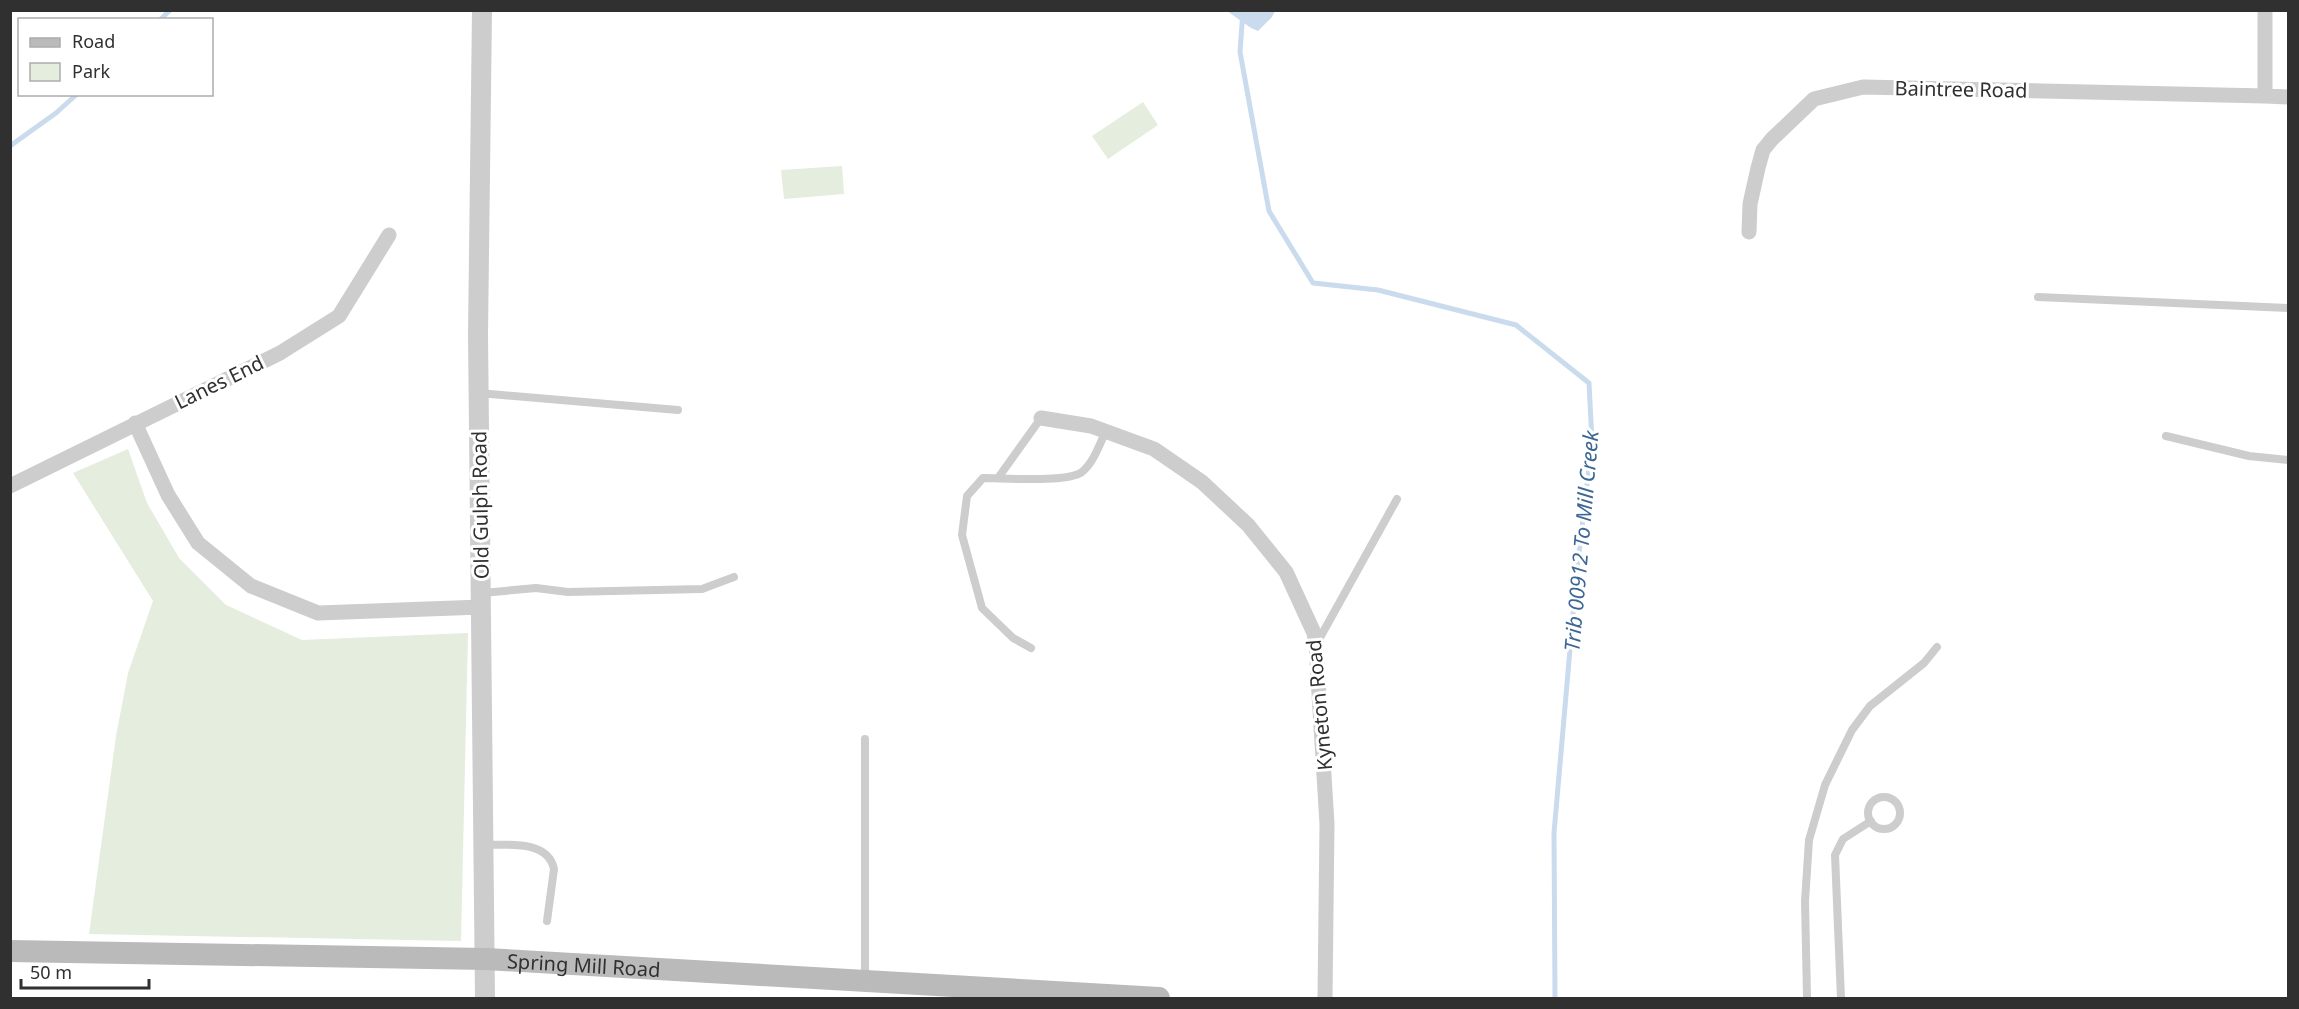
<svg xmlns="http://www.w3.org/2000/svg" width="2299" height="1009" font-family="'Noto Sans',sans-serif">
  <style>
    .green { fill: #e4edde }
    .water { fill: #cadbed }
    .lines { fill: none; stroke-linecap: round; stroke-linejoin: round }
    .stream { stroke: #cadbed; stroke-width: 5 }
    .service { stroke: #cdcdcd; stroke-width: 8 }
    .minor { stroke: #cdcdcd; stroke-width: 15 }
    .tertiary { stroke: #cdcdcd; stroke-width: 20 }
    .secondary { stroke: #bababa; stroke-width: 22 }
    .labels { text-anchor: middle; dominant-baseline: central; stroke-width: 6; stroke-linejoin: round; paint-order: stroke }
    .street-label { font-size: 20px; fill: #303030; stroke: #fff }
    .water-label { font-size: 21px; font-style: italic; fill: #3c6794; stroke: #fff }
  </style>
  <rect width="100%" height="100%" fill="#fff"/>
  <!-- green -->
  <path class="green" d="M 1143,102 L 1158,125 L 1108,159 L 1092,136 Z
    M 842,166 L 844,194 L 784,199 L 781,170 Z
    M 128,449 L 147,503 L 179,558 L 226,605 L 302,640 L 468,633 L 461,941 L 89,934 L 116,736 L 128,673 L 153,601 L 73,473 Z"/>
  <!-- water -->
  <path class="water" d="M 1227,11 L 1275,11 L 1272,17 L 1258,31 L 1251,28 Z"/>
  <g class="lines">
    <!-- stream -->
    <path class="stream" d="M 1243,10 L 1240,52 L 1269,211 L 1313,283 L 1378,290 L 1516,325 L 1589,383 L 1592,442 L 1577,569 L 1554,833 L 1555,998
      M 160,20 L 170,10
      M 10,146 L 56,113 L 77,94"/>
    <!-- service -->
    <path class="service" d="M 2038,297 L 2288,308
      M 479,393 L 678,410
      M 2166,436 L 2249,456 L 2288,460
      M 998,478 L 1041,418
      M 482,593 L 536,588 L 568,592 L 702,589 L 734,577
      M 1317,643 L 1397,499
      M 1031,648 L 1013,638 L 982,608 L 962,535 L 967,496 L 983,478 C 1004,478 1067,483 1082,472 C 1094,462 1099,445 1106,431
      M 865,739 L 865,980
      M1868 813a16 16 0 1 1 32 0a16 16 0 1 1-32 0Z
      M 485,845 C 508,845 548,840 554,869 L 547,921
      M 1807,998 L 1805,901 L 1809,840 L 1825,785 L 1852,730 L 1870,706 L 1924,663 L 1937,647
      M 1841,998 L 1835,855 L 1843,839 L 1871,821"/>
    <!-- minor -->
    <path class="minor" d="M 2265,10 L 2265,96 L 2288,97
      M 1749,232 L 1750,204 L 1758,168 L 1763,150 L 1772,139 L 1814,99 L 1863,87 L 2265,96
      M 1041,418 L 1091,426 L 1154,449 L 1202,482 L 1248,525 L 1286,572 L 1314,633 L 1316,645 L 1327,824 L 1325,998
      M 135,423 L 168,495 L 198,543 L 251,586 L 318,613 L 482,607
      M 10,486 L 280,353 L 339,316 L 389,235"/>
    <!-- tertiary -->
    <path class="tertiary" d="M 482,10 L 478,335 L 485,998"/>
    <!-- secondary -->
    <path class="secondary" id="s1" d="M 10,951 L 486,959 L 1159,998"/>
  </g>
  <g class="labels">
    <!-- street labels -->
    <g class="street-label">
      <text transform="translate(1961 89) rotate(1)">Baintree Road</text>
      <text transform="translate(219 382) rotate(-26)">Lanes End</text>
      <text transform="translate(480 505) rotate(-91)">Old Gulph Road</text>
      <text transform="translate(1319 705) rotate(-95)">Kyneton Road</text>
      <text stroke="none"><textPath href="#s1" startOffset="574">Spring Mill Road</textPath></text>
    </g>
    <!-- water labels -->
    <g class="water-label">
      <text transform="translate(1581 541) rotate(-85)">Trib 00912 To Mill Creek</text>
    </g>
  </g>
  <!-- border -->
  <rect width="2299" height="1009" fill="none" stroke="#303030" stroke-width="24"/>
  <!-- legend -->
  <rect x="18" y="18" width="195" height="78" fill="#ffffff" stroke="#acacac" stroke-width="1.5"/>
  <rect x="30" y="38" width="30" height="9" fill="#bababa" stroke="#acacac" stroke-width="1.5"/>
  <text x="72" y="48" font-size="18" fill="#303030">Road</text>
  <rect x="30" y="63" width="30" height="18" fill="#e4edde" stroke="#acacac" stroke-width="1.5"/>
  <text x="72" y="78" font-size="18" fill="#303030">Park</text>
  <!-- scale -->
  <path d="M21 979v9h128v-9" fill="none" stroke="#303030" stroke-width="3"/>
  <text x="30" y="979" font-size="18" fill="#303030" stroke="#ffffff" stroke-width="4.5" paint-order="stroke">50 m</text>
</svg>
